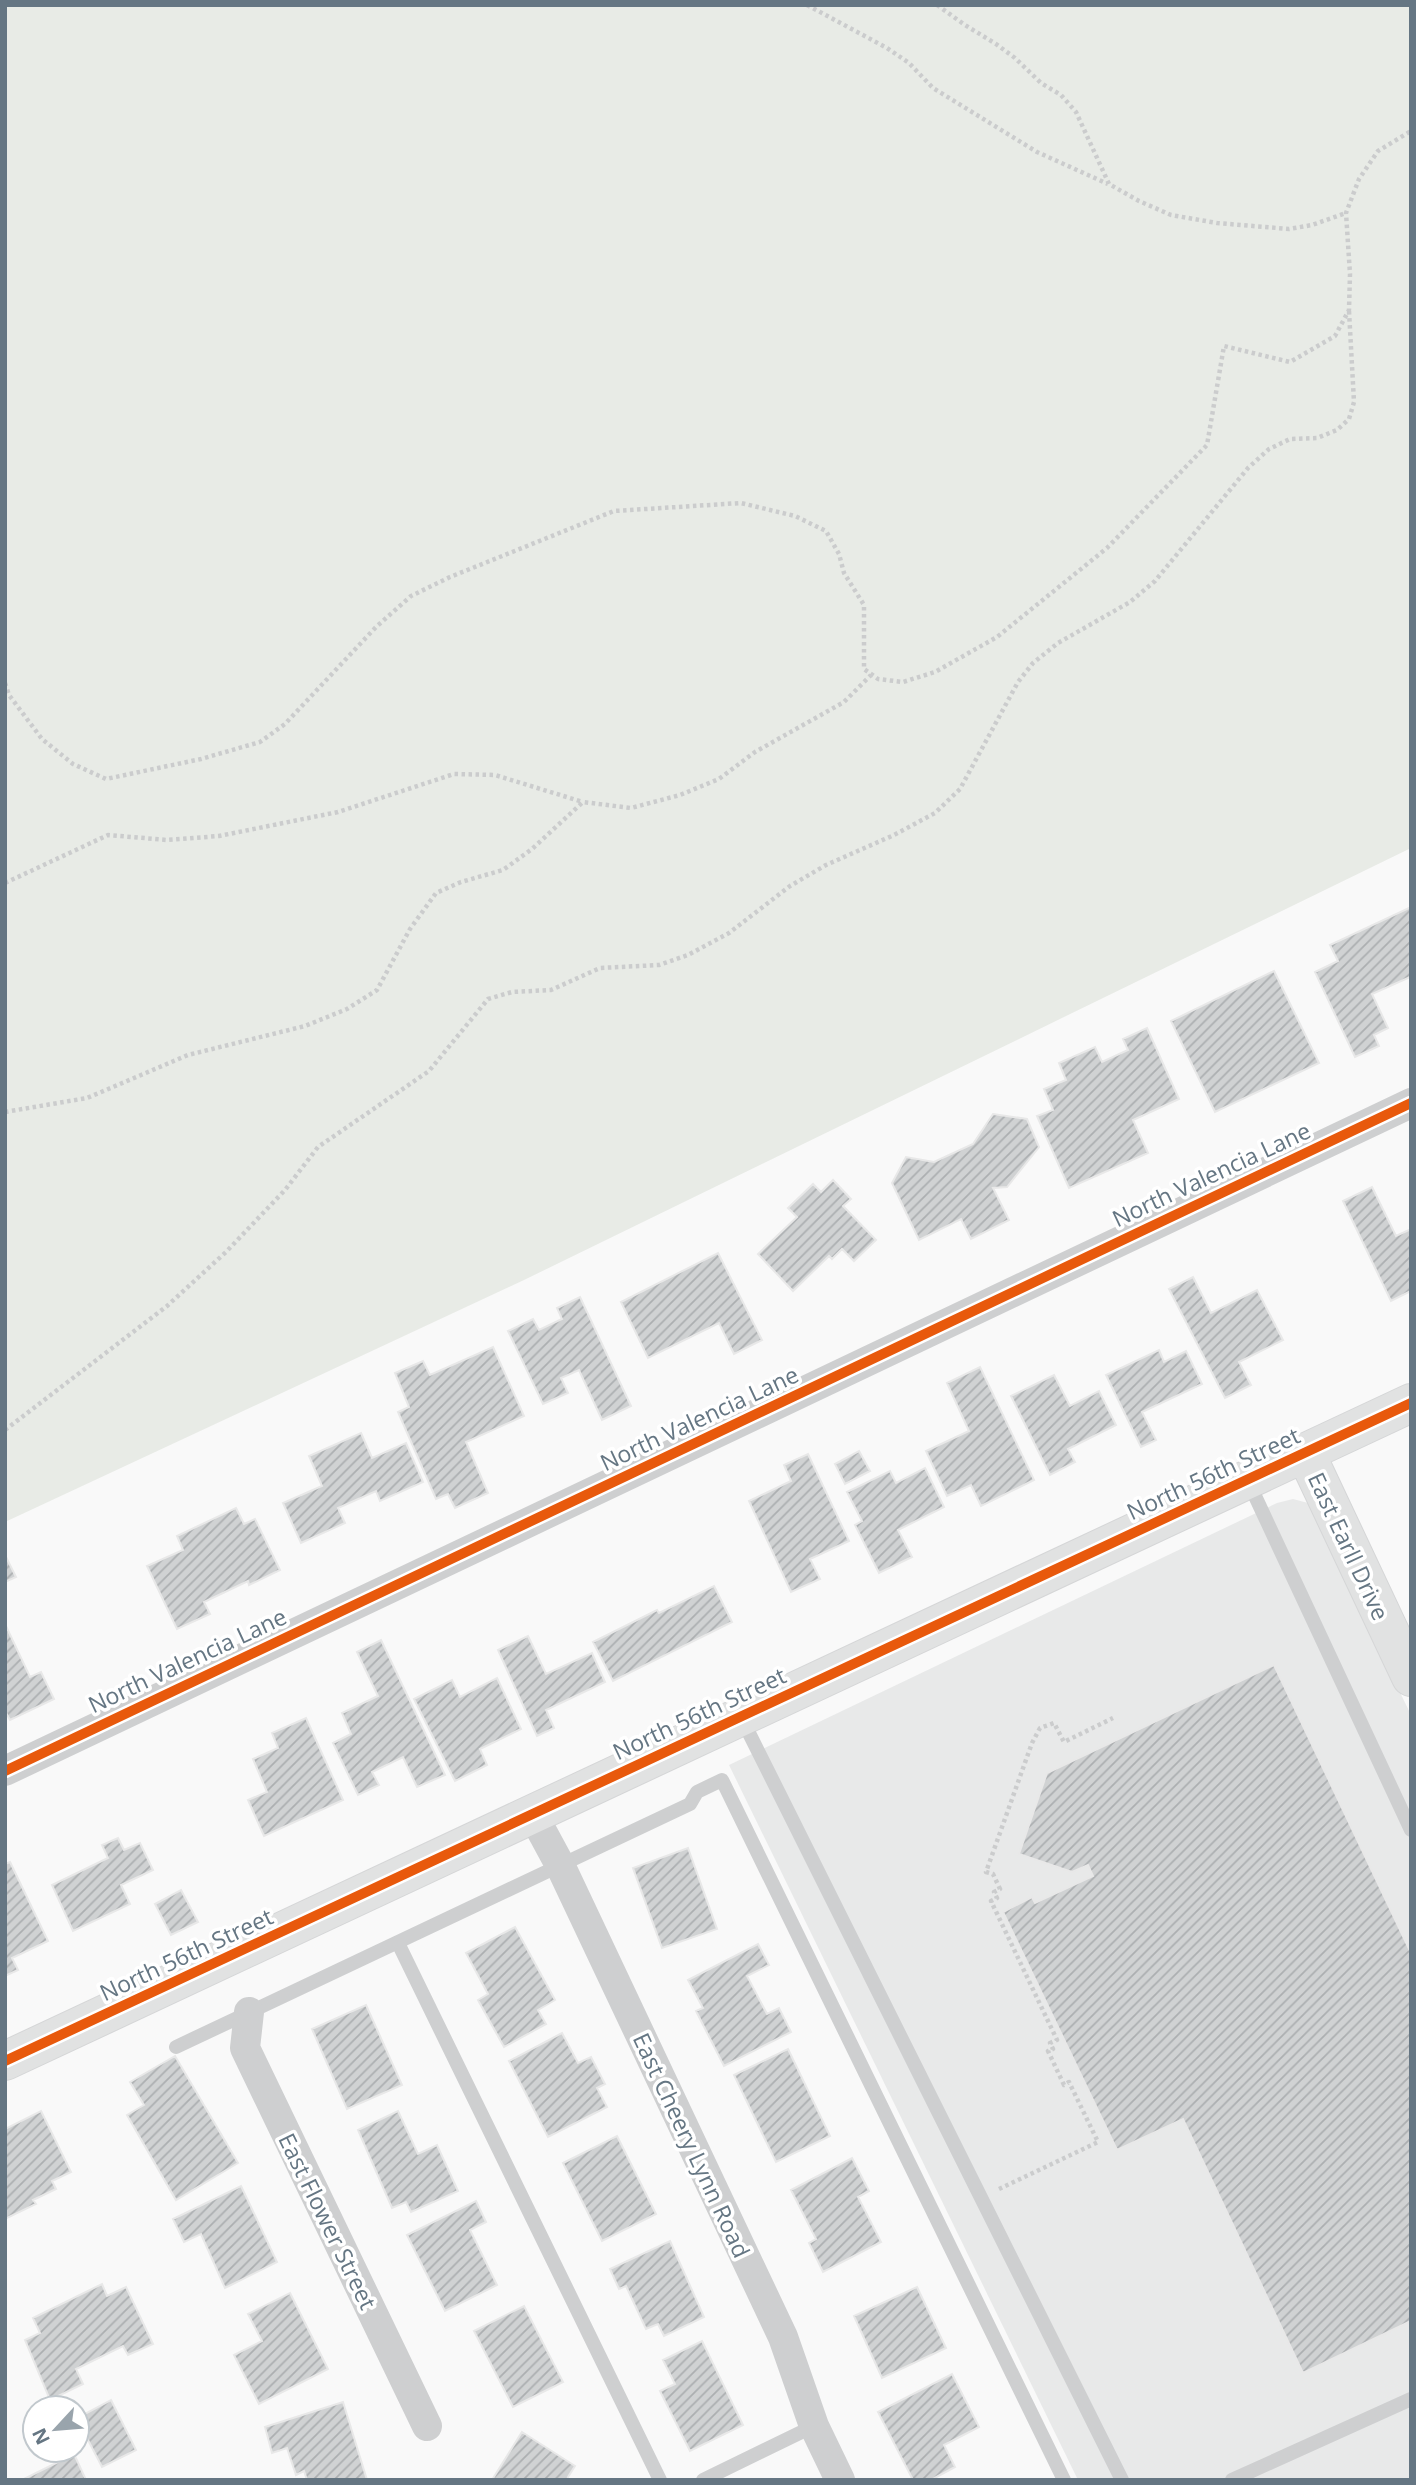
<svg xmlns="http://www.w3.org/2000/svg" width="1416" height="2485" font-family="'Open Sans',sans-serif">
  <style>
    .built { fill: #e8e9e9 }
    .green { fill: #e8ebe6 }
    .building { fill: url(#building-hatch); stroke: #e8e8e8; stroke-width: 2 }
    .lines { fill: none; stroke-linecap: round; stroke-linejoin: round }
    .secondary-casing { stroke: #d5d6d7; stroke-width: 40 }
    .path { stroke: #cbcccd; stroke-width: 4.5; stroke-dasharray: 3.5 3.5; stroke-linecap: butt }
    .lane { stroke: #cecfd0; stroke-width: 14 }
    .street { stroke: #cecfd0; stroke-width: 30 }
    .secondary { stroke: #e1e2e2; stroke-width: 38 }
    .cycleway-casing { stroke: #fff; stroke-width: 15 }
    .cycleway { stroke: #e8590c; stroke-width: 10 }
    .labels { text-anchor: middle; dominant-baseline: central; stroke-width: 7; stroke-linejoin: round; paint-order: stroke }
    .street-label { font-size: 23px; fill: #657683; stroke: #fff }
  </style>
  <defs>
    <pattern id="building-hatch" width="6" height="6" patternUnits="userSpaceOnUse" patternTransform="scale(1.75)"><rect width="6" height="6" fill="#d0d2d3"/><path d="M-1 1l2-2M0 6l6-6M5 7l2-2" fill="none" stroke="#acafb1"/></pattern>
  </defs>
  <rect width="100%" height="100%" fill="#f9f9f9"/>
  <!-- built -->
  <path class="built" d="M 1293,1499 L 1308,1503 L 1312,1511 L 1411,1715 L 1411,2480 L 1078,2480 L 729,1765 L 1277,1503 Z"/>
  <!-- green -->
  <path class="green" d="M 5,5 L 1411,5 L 1411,848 L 524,1280 L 5,1522 Z"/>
  <!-- building -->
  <path class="building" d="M 1411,907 L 1411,979 L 1410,977 L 1372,994 L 1388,1028 L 1374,1035 L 1379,1046 L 1355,1057 L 1315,972 L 1338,961 L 1330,945 Z
    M 1274,971 L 1319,1063 L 1215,1112 L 1171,1021 Z
    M 1147,1028 L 1179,1099 L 1133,1120 L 1148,1153 L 1069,1188 L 1037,1116 L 1053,1110 L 1044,1089 L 1066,1080 L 1059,1063 L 1095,1047 L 1102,1062 L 1128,1050 L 1123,1039 Z
    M 993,1114 L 1027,1119 L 1039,1147 L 1007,1187 L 993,1188 L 1009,1220 L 971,1239 L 961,1219 L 919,1240 L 892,1183 L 906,1157 L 934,1162 L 973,1144 Z
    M 833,1180 L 851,1199 L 843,1206 L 876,1240 L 854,1261 L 842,1249 L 832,1259 L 829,1256 L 793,1291 L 758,1254 L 797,1217 L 788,1208 L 813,1184 L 821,1192 Z
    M 1372,1187 L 1396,1236 L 1411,1229 L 1411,1291 L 1391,1301 L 1343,1201 Z
    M 718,1253 L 762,1340 L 734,1354 L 719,1323 L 648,1358 L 621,1302 Z
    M 1193,1277 L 1211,1313 L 1257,1290 L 1283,1340 L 1239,1362 L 1251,1385 L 1225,1398 L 1169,1289 Z
    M 580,1297 L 631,1406 L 602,1420 L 579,1370 L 561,1378 L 568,1393 L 543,1404 L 508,1331 L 533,1319 L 539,1330 L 562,1319 L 557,1308 Z
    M 493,1347 L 524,1416 L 466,1442 L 488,1493 L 455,1508 L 448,1494 L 436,1499 L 398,1412 L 409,1407 L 395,1373 L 423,1361 L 430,1375 Z
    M 1159,1350 L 1164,1362 L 1186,1351 L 1202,1384 L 1142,1412 L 1156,1440 L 1141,1447 L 1106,1375 Z
    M 980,1367 L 1034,1480 L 981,1506 L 971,1485 L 947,1496 L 926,1451 L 969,1431 L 947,1383 Z
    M 1054,1375 L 1070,1406 L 1099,1391 L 1116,1425 L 1068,1449 L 1075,1462 L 1050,1475 L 1011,1396 Z
    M 361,1433 L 372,1458 L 406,1443 L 423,1482 L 380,1501 L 376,1491 L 338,1508 L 345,1523 L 301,1543 L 283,1503 L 322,1486 L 309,1456 Z
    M 859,1451 L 870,1471 L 845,1484 L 835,1464 Z
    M 808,1454 L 849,1541 L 810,1559 L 820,1579 L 791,1592 L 749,1501 L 791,1481 L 784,1465 Z
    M 925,1468 L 944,1507 L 898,1530 L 912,1557 L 879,1573 L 855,1525 L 862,1521 L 847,1492 L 890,1471 L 896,1483 Z
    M 236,1508 L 244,1524 L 255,1519 L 280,1570 L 249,1585 L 248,1581 L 204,1602 L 210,1614 L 177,1629 L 147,1566 L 183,1550 L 177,1536 Z
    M 5,1555 L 16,1577 L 5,1582 Z
    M 714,1586 L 732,1622 L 613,1681 L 593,1642 L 657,1610 L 659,1613 Z
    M 5,1624 L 30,1677 L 41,1672 L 54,1699 L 10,1720 L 5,1711 Z
    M 528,1636 L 546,1674 L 592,1653 L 605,1682 L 546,1710 L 554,1728 L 537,1736 L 498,1650 Z
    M 381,1640 L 445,1775 L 417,1787 L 403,1757 L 372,1772 L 379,1785 L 358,1795 L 333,1743 L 351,1734 L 342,1713 L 378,1696 L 357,1652 Z
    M 1274,1665 L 1411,1953 L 1411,2321 L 1303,2373 L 1183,2119 L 1117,2150 L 1003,1912 L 1032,1897 L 1035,1903 L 1093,1876 L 1088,1865 L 1072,1872 L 1019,1854 L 1047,1773 Z
    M 497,1678 L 521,1729 L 480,1749 L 487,1765 L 455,1781 L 414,1699 L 452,1680 L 460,1697 Z
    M 306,1718 L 343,1800 L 264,1836 L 248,1800 L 267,1792 L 253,1759 L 278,1748 L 272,1733 Z
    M 118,1838 L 124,1850 L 140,1843 L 153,1870 L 121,1885 L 130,1904 L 73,1931 L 52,1885 L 108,1858 L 102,1845 Z
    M 688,1848 L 717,1929 L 662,1948 L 633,1868 Z
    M 10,1862 L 48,1941 L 12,1958 L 18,1970 L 5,1976 L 5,1864 Z
    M 181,1890 L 198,1922 L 171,1935 L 155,1904 Z
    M 515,1927 L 555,2000 L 538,2010 L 546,2024 L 504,2047 L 478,2000 L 488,1994 L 466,1953 Z
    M 758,1944 L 769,1965 L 747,1976 L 767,2014 L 779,2008 L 791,2032 L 724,2066 L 696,2011 L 703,2008 L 688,1980 Z
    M 366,2005 L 402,2085 L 347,2109 L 312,2029 Z
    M 562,2033 L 578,2063 L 591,2057 L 605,2084 L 597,2088 L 607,2107 L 548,2137 L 509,2061 Z
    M 788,2049 L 830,2136 L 776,2162 L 734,2075 Z
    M 175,2056 L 238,2163 L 176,2200 L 127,2115 L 144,2105 L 130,2082 Z
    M 41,2111 L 71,2172 L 52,2181 L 56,2189 L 33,2200 L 36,2204 L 5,2219 L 5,2129 Z
    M 398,2111 L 418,2154 L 437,2145 L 458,2191 L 411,2212 L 406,2202 L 392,2208 L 358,2130 Z
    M 617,2136 L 656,2214 L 602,2241 L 563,2163 Z
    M 852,2158 L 869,2191 L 858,2197 L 881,2242 L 823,2272 L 809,2243 L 816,2239 L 791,2190 Z
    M 241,2186 L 277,2262 L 225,2288 L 201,2234 L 184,2242 L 173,2219 Z
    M 476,2201 L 486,2222 L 470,2230 L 497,2285 L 445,2311 L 407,2235 Z
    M 670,2241 L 704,2317 L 664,2336 L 658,2324 L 646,2329 L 626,2286 L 619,2289 L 610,2269 Z
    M 102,2284 L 107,2296 L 126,2287 L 153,2344 L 128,2355 L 123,2346 L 76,2369 L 83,2384 L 50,2400 L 25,2340 L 40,2333 L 33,2318 Z
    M 917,2287 L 946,2348 L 882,2378 L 854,2316 Z
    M 290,2293 L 328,2369 L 259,2404 L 234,2355 L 262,2341 L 248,2314 Z
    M 524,2306 L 563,2382 L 513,2407 L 474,2331 Z
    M 702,2341 L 743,2425 L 690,2451 L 660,2391 L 675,2384 L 663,2360 Z
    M 952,2374 L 979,2427 L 944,2445 L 955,2467 L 931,2480 L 913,2480 L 878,2412 Z
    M 111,2400 L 136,2450 L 102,2467 L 86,2436 L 77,2441 L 77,2418 Z
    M 343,2402 L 367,2480 L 307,2480 L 304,2471 L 296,2475 L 287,2448 L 272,2453 L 265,2427 Z
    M 522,2432 L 575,2466 L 566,2480 L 492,2480 Z
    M 74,2454 L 86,2480 L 22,2480 Z"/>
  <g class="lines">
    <defs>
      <path id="secondary" d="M 1305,1452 L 1411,1677
        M 5,2061 L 1411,1403"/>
    </defs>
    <!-- secondary casing -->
    <use href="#secondary" class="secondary-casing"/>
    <!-- path -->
    <path class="path" d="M 807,5 L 887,48 L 909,63 L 933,88 L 1037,152 L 1108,184
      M 937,5 L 965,25 L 996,44 L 1015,58 L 1041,83 L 1061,95 L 1076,112 L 1109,184 L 1139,201 L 1171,215 L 1217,223 L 1289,229 L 1312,225 L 1346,213
      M 5,683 L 9,695 L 42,739 L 73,764 L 106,779 L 201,759 L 260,742 L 285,724 L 376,627 L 411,596 L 450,577 L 614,511 L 741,503 L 795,516 L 826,531 L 839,554 L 844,573 L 864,605 L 864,669 L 878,679 L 903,682 L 935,672 L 997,637 L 1107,548 L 1207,445 L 1224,346 L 1290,362 L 1335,336 L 1349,310 L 1350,274 L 1346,213 L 1359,179 L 1378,151 L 1411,131
      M 5,883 L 108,835 L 167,840 L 219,836 L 338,812 L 454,774 L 495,775 L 583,802
      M 5,1112 L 87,1098 L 188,1055 L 305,1026 L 347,1009 L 377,990 L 410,929 L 436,893 L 461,882 L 503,870 L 532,849 L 583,802 L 631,808 L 680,795 L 719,779 L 755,752 L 844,702 L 871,675
      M 5,1430 L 167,1306 L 226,1252 L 285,1190 L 318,1147 L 429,1071 L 488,999 L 512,992 L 551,990 L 600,968 L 659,965 L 688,955 L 729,933 L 790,886 L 826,865 L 894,835 L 935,813 L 960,789 L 1018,682 L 1033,663 L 1058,643 L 1130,602 L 1155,581 L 1248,468 L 1269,449 L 1290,439 L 1317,438 L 1337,430 L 1349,419 L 1354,402 L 1349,311
      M 999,2189 L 1098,2142 L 1069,2082 L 1064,2085 L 1048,2051 L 1053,2049 L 1050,2043 L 1057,2040 L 991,1901 L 997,1898 L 994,1892 L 1000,1889 L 993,1874 L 986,1872 L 1032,1743 L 1040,1728 L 1054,1723 L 1064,1742 L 1113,1718"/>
    <!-- lane -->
    <path class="lane" d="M 1248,1481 L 1411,1830
      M 741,1717 L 1122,2480
      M 398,1943 L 660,2480
      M 176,2047 L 690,1804 L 697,1792 L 722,1780 L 1064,2480
      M 703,2480 L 814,2426
      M 1232,2480 L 1411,2399"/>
    <!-- street -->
    <path class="street" d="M 5,1771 L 1411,1103
      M 533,1815 L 560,1865 L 783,2337 L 814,2426 L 840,2480
      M 249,2012 L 245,2048 L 427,2426"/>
    <!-- secondary -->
    <use href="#secondary" class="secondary"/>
    <defs>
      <path id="cycleway" d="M 5,1771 L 1411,1103
        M 5,2061 L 1411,1403"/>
    </defs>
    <!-- cycleway casing -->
    <use href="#cycleway" class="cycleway-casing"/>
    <!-- cycleway -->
    <use href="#cycleway" class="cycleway"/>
  </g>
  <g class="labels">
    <!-- street labels -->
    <g class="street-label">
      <text transform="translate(1211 1174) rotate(-25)">North Valencia Lane</text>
      <text transform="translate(699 1418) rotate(-25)">North Valencia Lane</text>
      <text transform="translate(1213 1473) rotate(-25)">North 56th Street</text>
      <text transform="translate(1349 1546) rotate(65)">East Earll Drive</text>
      <text transform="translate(187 1660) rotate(-25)">North Valencia Lane</text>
      <text transform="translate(699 1713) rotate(-25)">North 56th Street</text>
      <text transform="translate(186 1954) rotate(-25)">North 56th Street</text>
      <text transform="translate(692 2145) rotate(65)">East Cheery Lynn Road</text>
      <text transform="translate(328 2221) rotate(64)">East Flower Street</text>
    </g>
  </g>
  <!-- border -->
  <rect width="1416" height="2485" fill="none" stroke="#657683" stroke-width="14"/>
  <!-- north arrow -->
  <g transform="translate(56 2429) rotate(244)"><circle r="33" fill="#ffffff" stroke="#c1c8cd" stroke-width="2"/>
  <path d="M0-5L12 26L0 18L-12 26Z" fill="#99a4ac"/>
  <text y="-10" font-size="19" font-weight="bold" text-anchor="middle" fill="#657683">N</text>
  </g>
</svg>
